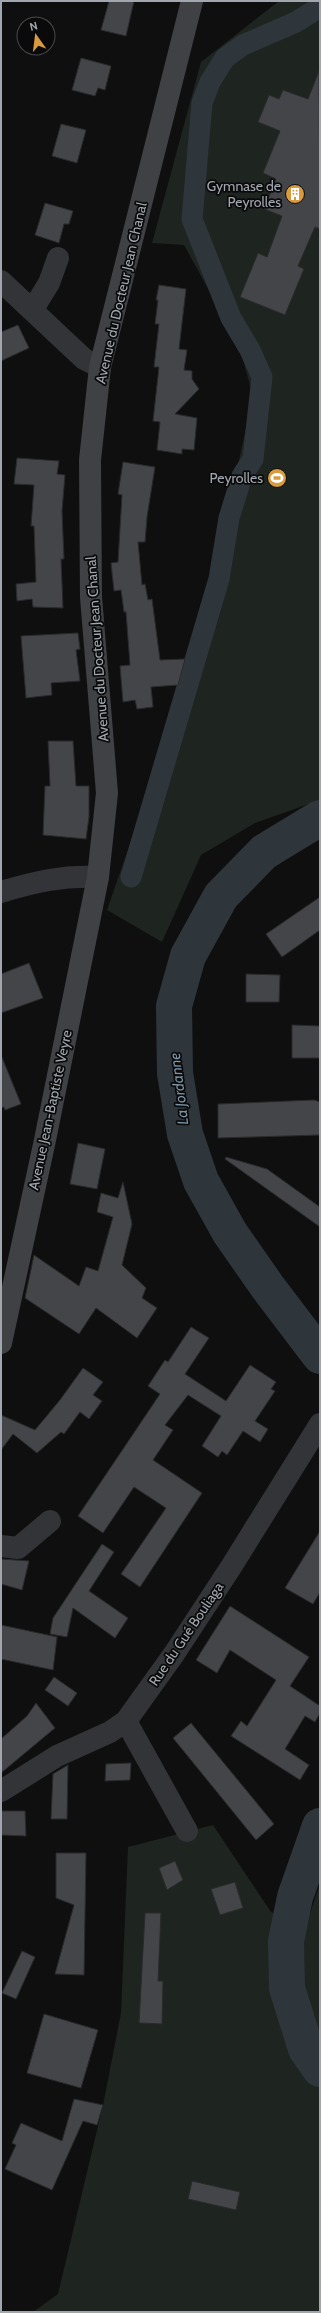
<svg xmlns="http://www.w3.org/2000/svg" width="321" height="2313" font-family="Cabin,sans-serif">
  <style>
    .green { fill: #1e241f }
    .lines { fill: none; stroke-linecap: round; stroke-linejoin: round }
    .canal { stroke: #2f363b; stroke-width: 21 }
    .river { stroke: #2f363b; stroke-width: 36 }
    .building { fill: #434548; stroke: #2a2a2c }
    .minor { stroke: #333437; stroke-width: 22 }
    .secondary { stroke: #3f4145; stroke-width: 22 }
    .labels { text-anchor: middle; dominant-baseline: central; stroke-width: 3.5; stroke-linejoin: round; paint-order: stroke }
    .poi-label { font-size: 14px; fill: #a2a7af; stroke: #0a0a0b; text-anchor: end }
    .street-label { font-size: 14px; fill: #a2a7af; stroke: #0a0a0b }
    .water-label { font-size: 15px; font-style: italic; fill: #7d96a7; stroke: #0a0a0b }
  </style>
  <rect width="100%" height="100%" fill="#0f0f10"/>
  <!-- green -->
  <path class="green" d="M 279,1 L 320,1 L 320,800 L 255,823 L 201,855 L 162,942 L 107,910 L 148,792 L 217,561 L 253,396 L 239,345 L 184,245 L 152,243 L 201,62 Z
    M 213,1825 L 271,1912 L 306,1925 L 320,1884 L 320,2312 L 33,2312 L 58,2294 L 103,2105 L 121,2013 L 128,1847 Z"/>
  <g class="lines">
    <!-- canal -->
    <path class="canal" d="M 131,877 L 219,579 L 229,518 L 242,476 L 253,459 L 262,377 L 250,350 L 231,318 L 192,219 L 202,103 L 210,82 L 225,58 L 243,45 L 296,22 L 320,7"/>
    <!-- river -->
    <path class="river" d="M 320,818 L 264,852 L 221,896 L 188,956 L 174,1006 L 175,1073 L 185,1134 L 201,1181 L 230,1233 L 267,1286 L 320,1356
      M 320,1826 L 295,1897 L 286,1941 L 287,1988 L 306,2049 L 320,2069"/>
  </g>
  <!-- building -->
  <path class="building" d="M 109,1 L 134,1 L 126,36 L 101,30 Z
    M 81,58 L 111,66 L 105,90 L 98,88 L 95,96 L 72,90 Z
    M 319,71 L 320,229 L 315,227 L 298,266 L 304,269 L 285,315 L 240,297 L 258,253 L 267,257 L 282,216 L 264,209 L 276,179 L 263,173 L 280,131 L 258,122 L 269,95 L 279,99 L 283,90 L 308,99 Z
    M 61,124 L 86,130 L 77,163 L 52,156 Z
    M 45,203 L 73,211 L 69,224 L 64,224 L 59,243 L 35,235 Z
    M 159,285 L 186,289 L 179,349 L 187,350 L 184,370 L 192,371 L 192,379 L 199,389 L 175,414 L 197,418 L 194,450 L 182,449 L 182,454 L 157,450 L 160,422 L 153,421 L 159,367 L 154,367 L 159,324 L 155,324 L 158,300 L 156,300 Z
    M 18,325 L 29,348 L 1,361 L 1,332 Z
    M 17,458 L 59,461 L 57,474 L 65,475 L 62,511 L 64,559 L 61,559 L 63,608 L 33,607 L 32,599 L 17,601 L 16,584 L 36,582 L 34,526 L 31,526 L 34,485 L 14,484 Z
    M 123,462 L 155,467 L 147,517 L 145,542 L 138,542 L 142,585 L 145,584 L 148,600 L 152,599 L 160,660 L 185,659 L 178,685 L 151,687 L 153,707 L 137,709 L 135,700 L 123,702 L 120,666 L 130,665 L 126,612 L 124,612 L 121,590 L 114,591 L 111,563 L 118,562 L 122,495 L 118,494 Z
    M 78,633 L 80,649 L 76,650 L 80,681 L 51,683 L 52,695 L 26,698 L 21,636 Z
    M 48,741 L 73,741 L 76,786 L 89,786 L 89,817 L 86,839 L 43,835 L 45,786 L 50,786 Z
    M 320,897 L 320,930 L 282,957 L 266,934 Z
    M 29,963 L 43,998 L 1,1013 L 1,974 Z
    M 246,974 L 280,975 L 279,1002 L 246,1002 Z
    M 292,1025 L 320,1026 L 320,1058 L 292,1058 Z
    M 1,1055 L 21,1104 L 5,1110 L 4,1107 L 1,1108 Z
    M 314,1100 L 320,1102 L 320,1135 L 218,1138 L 218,1104 Z
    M 78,1143 L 105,1149 L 97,1189 L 70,1184 Z
    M 226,1157 L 267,1169 L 320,1207 L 320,1227 L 225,1159 Z
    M 123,1182 L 132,1224 L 122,1265 L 146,1288 L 142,1298 L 157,1308 L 137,1338 L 96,1308 L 79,1334 L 25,1298 L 34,1255 L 79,1286 L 86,1267 L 98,1271 L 113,1217 L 97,1212 L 101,1193 L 118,1198 Z
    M 191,1327 L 209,1338 L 185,1374 L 226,1401 L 250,1365 L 276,1382 L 271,1389 L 275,1391 L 255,1421 L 268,1429 L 260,1442 L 243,1431 L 227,1455 L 222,1451 L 218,1457 L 202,1446 L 221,1416 L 188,1395 L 165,1425 L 173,1430 L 153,1460 L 202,1493 L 140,1587 L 121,1574 L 166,1508 L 134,1487 L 103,1533 L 78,1516 L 160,1394 L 148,1386 L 165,1360 L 168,1362 Z
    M 83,1368 L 103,1382 L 93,1395 L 102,1401 L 89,1419 L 80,1412 L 64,1434 L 61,1432 L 37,1453 L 13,1434 L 1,1450 L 1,1415 L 35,1430 L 60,1400 Z
    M 320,1531 L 320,1592 L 313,1604 L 285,1588 Z
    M 102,1544 L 114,1552 L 89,1591 L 128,1618 L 115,1638 L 73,1608 L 67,1637 L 50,1634 L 53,1618 Z
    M 1,1559 L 29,1561 L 22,1590 L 1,1584 Z
    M 230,1606 L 309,1657 L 290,1686 L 320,1706 L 320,1713 L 315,1722 L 305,1716 L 285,1749 L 309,1765 L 300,1780 L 231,1736 L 241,1721 L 247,1726 L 276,1680 L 230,1650 L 217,1673 L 196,1660 Z
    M 1,1625 L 57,1637 L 53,1670 L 1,1659 Z
    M 54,1677 L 77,1693 L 68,1706 L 45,1690 Z
    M 36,1703 L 55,1728 L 1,1773 L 1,1739 L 27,1716 Z
    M 191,1723 L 274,1824 L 256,1840 L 173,1738 Z
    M 131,1763 L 130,1780 L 105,1781 L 106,1764 Z
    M 68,1765 L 67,1819 L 51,1819 L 53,1774 Z
    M 1,1811 L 25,1811 L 26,1836 L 1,1835 Z
    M 56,1853 L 86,1853 L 84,1975 L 55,1974 L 74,1905 L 56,1898 Z
    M 175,1861 L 183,1880 L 167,1890 L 159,1868 Z
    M 235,1882 L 243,1908 L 220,1915 L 211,1889 Z
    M 145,1913 L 161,1913 L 158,1981 L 163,1981 L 162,2024 L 139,2023 Z
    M 22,1951 L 35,1957 L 16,1999 L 2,1993 Z
    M 44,2014 L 98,2030 L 81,2088 L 27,2073 Z
    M 74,2099 L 103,2105 L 97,2125 L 83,2121 L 52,2190 L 5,2169 L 16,2145 L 12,2143 L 21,2123 L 62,2141 Z
    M 192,2181 L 240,2192 L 236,2210 L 188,2199 Z"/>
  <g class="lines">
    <!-- minor -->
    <path class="minor" d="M 1,281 L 84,359 L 100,367
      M 33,309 L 49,283 L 58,258
      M 1,892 C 34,882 64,875 98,877
      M 1,1546 L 18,1548 L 50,1521
      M 126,1721 L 187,1831
      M 1,1791 L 57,1756 L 110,1732 L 126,1721 L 174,1654 L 231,1567 L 320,1424"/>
    <!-- secondary -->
    <path class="secondary" d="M 1,1343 L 45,1140 L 98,877 L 107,793 L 91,597 L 90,460 L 100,367 L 192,1"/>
  </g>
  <!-- icons -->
  <defs>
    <symbol id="building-disc" viewBox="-11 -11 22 22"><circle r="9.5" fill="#d99b3f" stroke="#0a0a0b"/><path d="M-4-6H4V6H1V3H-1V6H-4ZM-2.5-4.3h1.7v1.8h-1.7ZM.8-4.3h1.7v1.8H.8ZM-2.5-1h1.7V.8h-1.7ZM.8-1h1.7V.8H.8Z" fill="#fff"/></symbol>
    <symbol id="stadium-disc" viewBox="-11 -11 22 22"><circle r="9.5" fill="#d99b3f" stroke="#0a0a0b"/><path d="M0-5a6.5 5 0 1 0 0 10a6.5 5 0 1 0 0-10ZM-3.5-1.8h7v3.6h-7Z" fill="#fff"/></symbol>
  </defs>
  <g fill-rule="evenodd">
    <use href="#building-disc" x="284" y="183" width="22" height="22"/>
    <use href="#stadium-disc" x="266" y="467" width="22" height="22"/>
  </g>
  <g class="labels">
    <!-- poi labels -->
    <g class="poi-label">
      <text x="281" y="186">Gymnase de<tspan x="281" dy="16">Peyrolles</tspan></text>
      <text x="263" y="478">Peyrolles</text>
    </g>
    <!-- street labels -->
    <g class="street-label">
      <text transform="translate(121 293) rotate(-77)">Avenue du Docteur Jean Chanal</text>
      <text transform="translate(97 649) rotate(-94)">Avenue du Docteur Jean Chanal</text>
      <text transform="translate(50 1110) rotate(-78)">Avenue Jean-Baptiste Veyre</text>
      <text transform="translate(186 1634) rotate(-56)">Rue du Gué Bouliaga</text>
    </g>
    <!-- water labels -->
    <g class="water-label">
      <text transform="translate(179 1089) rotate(-97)">La Jordanne</text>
    </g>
  </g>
  <!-- border -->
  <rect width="321" height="2313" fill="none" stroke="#a2a7af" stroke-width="4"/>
  <!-- north arrow -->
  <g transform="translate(36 36) rotate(346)"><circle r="19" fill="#0a0a0b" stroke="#47494d"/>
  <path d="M0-3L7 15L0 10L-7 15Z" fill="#d99b3f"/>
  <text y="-6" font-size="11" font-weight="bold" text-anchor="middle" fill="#a2a7af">N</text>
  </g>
</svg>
